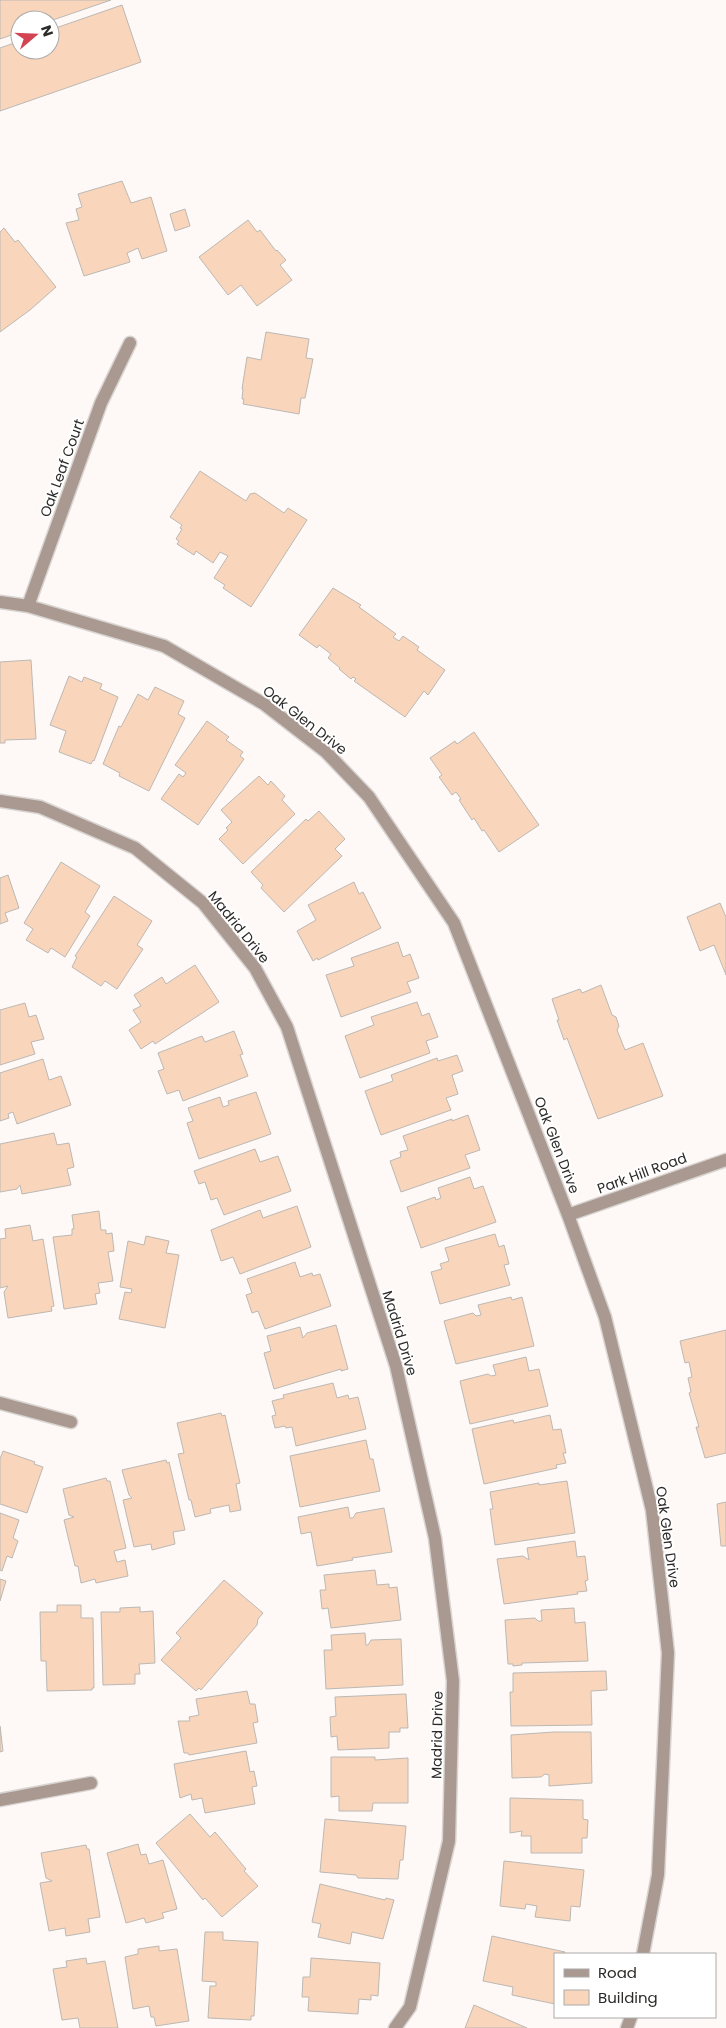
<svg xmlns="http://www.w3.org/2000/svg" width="726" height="2028" font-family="Poppins,sans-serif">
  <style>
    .building { fill: #f9d6bb; stroke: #bcb8b4 }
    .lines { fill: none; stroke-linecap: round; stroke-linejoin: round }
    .street-casing { stroke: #d8d4d1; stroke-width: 15 }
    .street { stroke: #aa9990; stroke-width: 12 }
    .labels { text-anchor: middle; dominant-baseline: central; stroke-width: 4; stroke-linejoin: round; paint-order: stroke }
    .street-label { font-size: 14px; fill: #2c2a28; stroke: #fff }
  </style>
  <rect width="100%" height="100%" fill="#fef9f6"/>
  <!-- building -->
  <path class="building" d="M 0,0 L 111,0 L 50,21 L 20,20 L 20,32 L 0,39 Z
    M 122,5 L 141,62 L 0,111 L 0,48 L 20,41 L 20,50 L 50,50 L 50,30 Z
    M 122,181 L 131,203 L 151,197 L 167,251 L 142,259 L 138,248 L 127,253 L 130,262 L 84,276 L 66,223 L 79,220 L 76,209 L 82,207 L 78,194 Z
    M 185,209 L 190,226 L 175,231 L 170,214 Z
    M 248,220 L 257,232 L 260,230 L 276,251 L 277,250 L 286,260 L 280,265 L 292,280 L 257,306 L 241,285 L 228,295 L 199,257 Z
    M 4,228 L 15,242 L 18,240 L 56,287 L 30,310 L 0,332 L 0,232 Z
    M 266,332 L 309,339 L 306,358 L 313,359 L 305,398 L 301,398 L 299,414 L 243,404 L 244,399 L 242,399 L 243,389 L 242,389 L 247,357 L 261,360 Z
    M 200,471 L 246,501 L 250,494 L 255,493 L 284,513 L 288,508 L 307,520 L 251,607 L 223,588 L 225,585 L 214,578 L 228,556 L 220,552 L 213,563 L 196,551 L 194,555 L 177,544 L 179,541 L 176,539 L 182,529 L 180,528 L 182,525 L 170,517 Z
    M 333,588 L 361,605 L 359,607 L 396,634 L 393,637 L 399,641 L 403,636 L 419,647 L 417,650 L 445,670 L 428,695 L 424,691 L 405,717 L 354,681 L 356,679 L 353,677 L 351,679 L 339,669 L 340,668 L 328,658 L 331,654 L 319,645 L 317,648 L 299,635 Z
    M 31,660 L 36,739 L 5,740 L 5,743 L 0,743 L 0,662 Z
    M 69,676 L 82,682 L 84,677 L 102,684 L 100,689 L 118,697 L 94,761 L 93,760 L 91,764 L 59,752 L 66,731 L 50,725 Z
    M 155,687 L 184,701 L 178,714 L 185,718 L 149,791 L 119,776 L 120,773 L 103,764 L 119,726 L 121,727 L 138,694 L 148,700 Z
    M 207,721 L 229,737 L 226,740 L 243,752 L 240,756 L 244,759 L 198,825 L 161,799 L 179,774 L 183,777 L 186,773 L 175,765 Z
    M 474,732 L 539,825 L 499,852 L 484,830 L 482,831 L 474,818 L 472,820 L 459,800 L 461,799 L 456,792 L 452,795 L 439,777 L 442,775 L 430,758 L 455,741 L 457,744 Z
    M 259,776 L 268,785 L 271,781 L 285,796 L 282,800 L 295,814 L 243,864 L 219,839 L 228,830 L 226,828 L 232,822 L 221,810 Z
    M 319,811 L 345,839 L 335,849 L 342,856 L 284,912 L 261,888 L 263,885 L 251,872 L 306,819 L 308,821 Z
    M 61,862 L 100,886 L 85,912 L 90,916 L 65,957 L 51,948 L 48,953 L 26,940 L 33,929 L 24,923 Z
    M 8,875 L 19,908 L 5,913 L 8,921 L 0,924 L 0,878 Z
    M 354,882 L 359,894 L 363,892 L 381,928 L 318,960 L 317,958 L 313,961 L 297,931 L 316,920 L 308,905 Z
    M 114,896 L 152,921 L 137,945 L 143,949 L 117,989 L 105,981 L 101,986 L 72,967 L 77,957 L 75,956 Z
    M 720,903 L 726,917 L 726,975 L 714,945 L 700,951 L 687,917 Z
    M 398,942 L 403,957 L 410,954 L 419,978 L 407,982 L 411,992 L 341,1017 L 326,975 L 354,966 L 351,958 Z
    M 195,965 L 219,1002 L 155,1044 L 153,1041 L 141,1049 L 129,1030 L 141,1022 L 133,1010 L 141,1006 L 134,995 L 162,977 L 166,984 Z
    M 601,985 L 612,1015 L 616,1017 L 619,1026 L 617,1030 L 625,1050 L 643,1043 L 663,1096 L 598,1119 L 567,1038 L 564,1040 L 557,1020 L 559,1020 L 552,999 L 580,989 L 582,993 Z
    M 417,1002 L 422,1016 L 429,1013 L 438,1037 L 426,1041 L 430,1053 L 360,1078 L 345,1036 L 374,1025 L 371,1017 Z
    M 25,1003 L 29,1017 L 36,1015 L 44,1039 L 31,1042 L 35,1054 L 0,1065 L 0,1010 Z
    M 234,1031 L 243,1054 L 240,1055 L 248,1076 L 183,1101 L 179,1090 L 167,1094 L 158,1071 L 164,1069 L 158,1053 L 202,1036 L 205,1042 Z
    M 457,1055 L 463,1071 L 452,1075 L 458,1094 L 446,1098 L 451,1110 L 381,1135 L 365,1091 L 393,1081 L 391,1075 L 437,1058 L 438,1061 Z
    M 43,1059 L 49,1080 L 61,1076 L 71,1105 L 17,1124 L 13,1112 L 8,1114 L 9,1118 L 0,1121 L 0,1073 Z
    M 256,1092 L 271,1134 L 199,1159 L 187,1123 L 193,1121 L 188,1108 L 220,1097 L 223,1107 L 229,1105 L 228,1101 Z
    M 468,1115 L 480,1150 L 465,1155 L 470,1168 L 401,1192 L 390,1161 L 401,1157 L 400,1152 L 408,1150 L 403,1136 L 452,1119 L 452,1121 Z
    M 54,1133 L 57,1145 L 69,1143 L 74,1167 L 67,1169 L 71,1185 L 22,1194 L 20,1185 L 17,1189 L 0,1192 L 0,1144 Z
    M 255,1149 L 260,1162 L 278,1156 L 291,1191 L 224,1215 L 217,1198 L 211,1200 L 205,1182 L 199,1184 L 194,1171 Z
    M 470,1177 L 474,1189 L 483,1186 L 496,1222 L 421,1248 L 407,1207 L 435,1197 L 436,1200 L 441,1198 L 438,1188 Z
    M 297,1206 L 311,1247 L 240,1274 L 233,1257 L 221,1261 L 211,1230 L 260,1210 L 263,1218 Z
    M 99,1211 L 101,1230 L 106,1230 L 106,1234 L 112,1233 L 114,1251 L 108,1252 L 113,1281 L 98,1283 L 100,1293 L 95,1294 L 97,1304 L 64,1309 L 53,1237 L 72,1235 L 72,1229 L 74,1229 L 72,1215 Z
    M 30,1225 L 33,1241 L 43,1239 L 54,1306 L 51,1307 L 52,1311 L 8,1318 L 4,1292 L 8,1286 L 0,1288 L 0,1239 L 6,1238 L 5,1229 Z
    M 495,1234 L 499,1247 L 504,1245 L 509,1264 L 504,1265 L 510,1285 L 440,1304 L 431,1272 L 442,1269 L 440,1264 L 449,1261 L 445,1248 Z
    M 146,1236 L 169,1241 L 166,1253 L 179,1255 L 165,1328 L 119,1319 L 125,1292 L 131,1293 L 132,1289 L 120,1287 L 128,1241 L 144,1245 Z
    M 295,1262 L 300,1277 L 312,1273 L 313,1276 L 320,1274 L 331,1306 L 265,1329 L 258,1311 L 252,1313 L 246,1295 L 252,1293 L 247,1279 Z
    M 511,1297 L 512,1300 L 522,1297 L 534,1346 L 456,1364 L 444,1321 L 473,1313 L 476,1316 L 481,1315 L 478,1305 Z
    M 336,1325 L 348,1369 L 341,1371 L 341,1369 L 274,1389 L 264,1353 L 271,1351 L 267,1336 L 300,1327 L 303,1338 L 307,1333 Z
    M 726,1330 L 726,1453 L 705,1458 L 696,1427 L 699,1427 L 689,1393 L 691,1392 L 688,1378 L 692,1377 L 689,1362 L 685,1363 L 680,1341 Z
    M 526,1357 L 529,1371 L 539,1369 L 548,1406 L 470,1424 L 460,1381 L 488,1374 L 491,1376 L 496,1375 L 493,1365 Z
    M 333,1383 L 337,1398 L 348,1395 L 349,1399 L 358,1397 L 366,1429 L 296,1446 L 292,1427 L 286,1428 L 285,1426 L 275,1428 L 272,1416 L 276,1415 L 272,1401 L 284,1398 L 283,1395 Z
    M 221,1413 L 222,1416 L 225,1415 L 240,1483 L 236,1484 L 241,1510 L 230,1512 L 229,1505 L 210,1509 L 211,1513 L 195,1517 L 191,1500 L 189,1500 L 178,1454 L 184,1453 L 177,1423 Z
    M 550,1415 L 553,1430 L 561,1429 L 566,1453 L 563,1453 L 566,1463 L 556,1465 L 557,1468 L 484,1484 L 472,1429 L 513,1420 L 514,1423 Z
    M 366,1440 L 370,1459 L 373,1459 L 380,1491 L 300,1507 L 290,1456 Z
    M 3,1451 L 35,1462 L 34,1464 L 43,1467 L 27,1513 L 0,1504 L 0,1459 Z
    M 166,1460 L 167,1463 L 169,1462 L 185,1530 L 173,1532 L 175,1544 L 152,1550 L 151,1544 L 134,1547 L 123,1500 L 132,1498 L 129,1495 L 122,1470 Z
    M 106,1478 L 107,1481 L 110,1481 L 126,1548 L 114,1551 L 117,1562 L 125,1560 L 128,1576 L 96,1583 L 95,1579 L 81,1583 L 78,1566 L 75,1566 L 64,1520 L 74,1517 L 69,1515 L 63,1489 Z
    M 567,1481 L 575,1533 L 495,1545 L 490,1509 L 493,1509 L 490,1492 L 539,1483 L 539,1485 Z
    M 726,1502 L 726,1546 L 721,1546 L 717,1504 Z
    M 348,1507 L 350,1518 L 353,1518 L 356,1513 L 384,1508 L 392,1552 L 352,1558 L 353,1560 L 317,1566 L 311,1532 L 301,1534 L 298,1517 Z
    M 0,1513 L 19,1520 L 13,1538 L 18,1541 L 12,1558 L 7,1556 L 2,1571 L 0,1570 Z
    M 575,1541 L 577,1557 L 585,1556 L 588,1580 L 585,1581 L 587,1591 L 577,1592 L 578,1594 L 504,1604 L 497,1559 L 523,1556 L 529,1560 L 527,1548 Z
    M 375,1570 L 377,1585 L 389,1584 L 389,1588 L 397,1587 L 401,1620 L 331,1628 L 328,1608 L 322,1609 L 320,1590 L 326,1590 L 324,1575 Z
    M 0,1579 L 6,1581 L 0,1601 Z
    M 224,1580 L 263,1613 L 258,1619 L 257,1625 L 201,1690 L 199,1688 L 196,1691 L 161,1660 L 181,1638 L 176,1633 Z
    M 57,1605 L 81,1605 L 81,1618 L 93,1618 L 94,1688 L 92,1688 L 92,1690 L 47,1691 L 46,1661 L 41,1661 L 40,1612 L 57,1612 Z
    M 140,1607 L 140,1612 L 153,1611 L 155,1663 L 139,1664 L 140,1674 L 135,1674 L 135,1684 L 103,1685 L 101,1612 L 120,1612 L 120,1608 Z
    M 574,1608 L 575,1623 L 585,1622 L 588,1661 L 522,1663 L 522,1665 L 513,1666 L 513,1664 L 508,1664 L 505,1620 L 535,1618 L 538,1621 L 542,1621 L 541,1610 Z
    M 365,1633 L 366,1645 L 368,1645 L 371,1640 L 401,1639 L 403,1685 L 326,1689 L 324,1650 L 332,1650 L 331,1635 Z
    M 606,1671 L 607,1690 L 591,1691 L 592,1725 L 511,1726 L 510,1692 L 513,1692 L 513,1673 Z
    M 247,1691 L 250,1704 L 255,1704 L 258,1722 L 253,1723 L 257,1743 L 189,1755 L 188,1753 L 184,1753 L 178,1721 L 190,1721 L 189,1717 L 199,1715 L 196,1699 Z
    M 406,1694 L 408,1728 L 400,1728 L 400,1732 L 389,1732 L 389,1748 L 338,1750 L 337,1736 L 331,1737 L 330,1717 L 336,1716 L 335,1697 Z
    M 0,1726 L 3,1751 L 0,1752 Z
    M 554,1732 L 591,1732 L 592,1783 L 549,1786 L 549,1775 L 545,1774 L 541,1777 L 512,1778 L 511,1735 Z
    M 246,1751 L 250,1772 L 254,1771 L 257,1786 L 252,1787 L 255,1804 L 205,1813 L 202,1798 L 192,1800 L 191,1794 L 180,1798 L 174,1764 Z
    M 331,1757 L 375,1757 L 375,1760 L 408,1758 L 408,1803 L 373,1803 L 372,1811 L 339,1811 L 339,1796 L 331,1797 Z
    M 510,1798 L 583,1800 L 583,1819 L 588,1820 L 587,1838 L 582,1838 L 582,1853 L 531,1853 L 531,1836 L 521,1836 L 522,1831 L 510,1833 Z
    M 190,1814 L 210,1837 L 215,1832 L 246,1869 L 244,1871 L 258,1886 L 222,1917 L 205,1898 L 203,1900 L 156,1843 Z
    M 325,1819 L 406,1826 L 403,1860 L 400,1860 L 398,1879 L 358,1878 L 356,1875 L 320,1872 Z
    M 138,1844 L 141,1855 L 146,1854 L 149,1864 L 163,1860 L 177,1909 L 162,1913 L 164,1918 L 146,1923 L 144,1918 L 126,1923 L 107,1853 Z
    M 86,1845 L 87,1849 L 89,1849 L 100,1917 L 88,1919 L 90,1932 L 66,1936 L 65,1928 L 49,1931 L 40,1883 L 52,1881 L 46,1878 L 41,1853 Z
    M 504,1861 L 584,1870 L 580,1907 L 571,1906 L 570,1921 L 535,1917 L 537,1906 L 526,1904 L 525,1909 L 500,1906 Z
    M 320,1884 L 385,1900 L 386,1898 L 394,1900 L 383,1939 L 352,1932 L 350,1944 L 318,1937 L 321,1924 L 312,1922 Z
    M 205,1932 L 223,1932 L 223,1940 L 258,1942 L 254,2016 L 251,2016 L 251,2020 L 208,2018 L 210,1986 L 216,1986 L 216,1982 L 202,1981 Z
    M 492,1936 L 565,1952 L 564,1954 L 555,1954 L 555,2004 L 512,1995 L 513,1987 L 483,1981 Z
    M 159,1946 L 159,1951 L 177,1949 L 189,2021 L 156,2026 L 154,2017 L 151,2017 L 149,2006 L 133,2009 L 125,1957 L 138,1954 L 138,1949 Z
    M 86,1958 L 87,1964 L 105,1961 L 118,2028 L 80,2028 L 78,2018 L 62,2020 L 53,1969 L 67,1967 L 66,1961 Z
    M 311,1958 L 380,1963 L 378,1996 L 371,1995 L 371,2000 L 359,1999 L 358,2014 L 308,2011 L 309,1997 L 302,1997 L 303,1977 L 310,1977 Z
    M 474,2005 L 527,2028 L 465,2028 Z"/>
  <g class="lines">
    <defs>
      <path id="street" d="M 0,602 L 28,606 L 164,646 L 264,704 L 326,752 L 369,797 L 454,923 L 568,1215 L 605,1317 L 652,1510 L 668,1653 L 658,1875 L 643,1954
        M 28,606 L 101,403 L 130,343
        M 0,801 L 40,807 L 135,848 L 203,903 L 255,968 L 287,1027 L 396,1366 L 435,1538 L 453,1681 L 449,1841 L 410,2007 L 395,2028
        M 568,1215 L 726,1160
        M 0,1403 L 71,1422
        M 0,1800 L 91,1783
        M 627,2028 L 631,2017"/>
    </defs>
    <!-- street casing -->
    <use href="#street" class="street-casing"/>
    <!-- street -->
    <use href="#street" class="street"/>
  </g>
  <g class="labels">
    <!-- street labels -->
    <g class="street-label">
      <text transform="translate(62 468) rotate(-70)">Oak Leaf Court</text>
      <text transform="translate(305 720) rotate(38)">Oak Glen Drive</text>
      <text transform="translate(239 927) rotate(51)">Madrid Drive</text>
      <text transform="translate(557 1145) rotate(69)">Oak Glen Drive</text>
      <text transform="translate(642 1173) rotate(-20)">Park Hill Road</text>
      <text transform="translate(400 1333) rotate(73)">Madrid Drive</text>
      <text transform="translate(668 1537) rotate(82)">Oak Glen Drive</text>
      <text transform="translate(437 1735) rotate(-89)">Madrid Drive</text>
    </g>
  </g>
  <!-- legend -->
  <rect x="554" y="1953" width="162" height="65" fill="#ffffff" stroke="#abaaa9"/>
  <rect x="564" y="1969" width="25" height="8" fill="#aa9990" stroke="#abaaa9"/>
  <text x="598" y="1978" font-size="15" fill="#2c2a28">Road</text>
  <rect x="564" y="1990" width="25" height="15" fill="#f9d6bb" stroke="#abaaa9"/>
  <text x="598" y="2003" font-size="15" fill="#2c2a28">Building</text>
  <!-- north arrow -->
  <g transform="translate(35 35) rotate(71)"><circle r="24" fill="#ffffff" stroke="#abaaa9"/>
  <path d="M0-4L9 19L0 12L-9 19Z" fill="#d34351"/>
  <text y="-8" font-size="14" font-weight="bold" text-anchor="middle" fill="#2c2a28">N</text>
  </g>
</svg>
